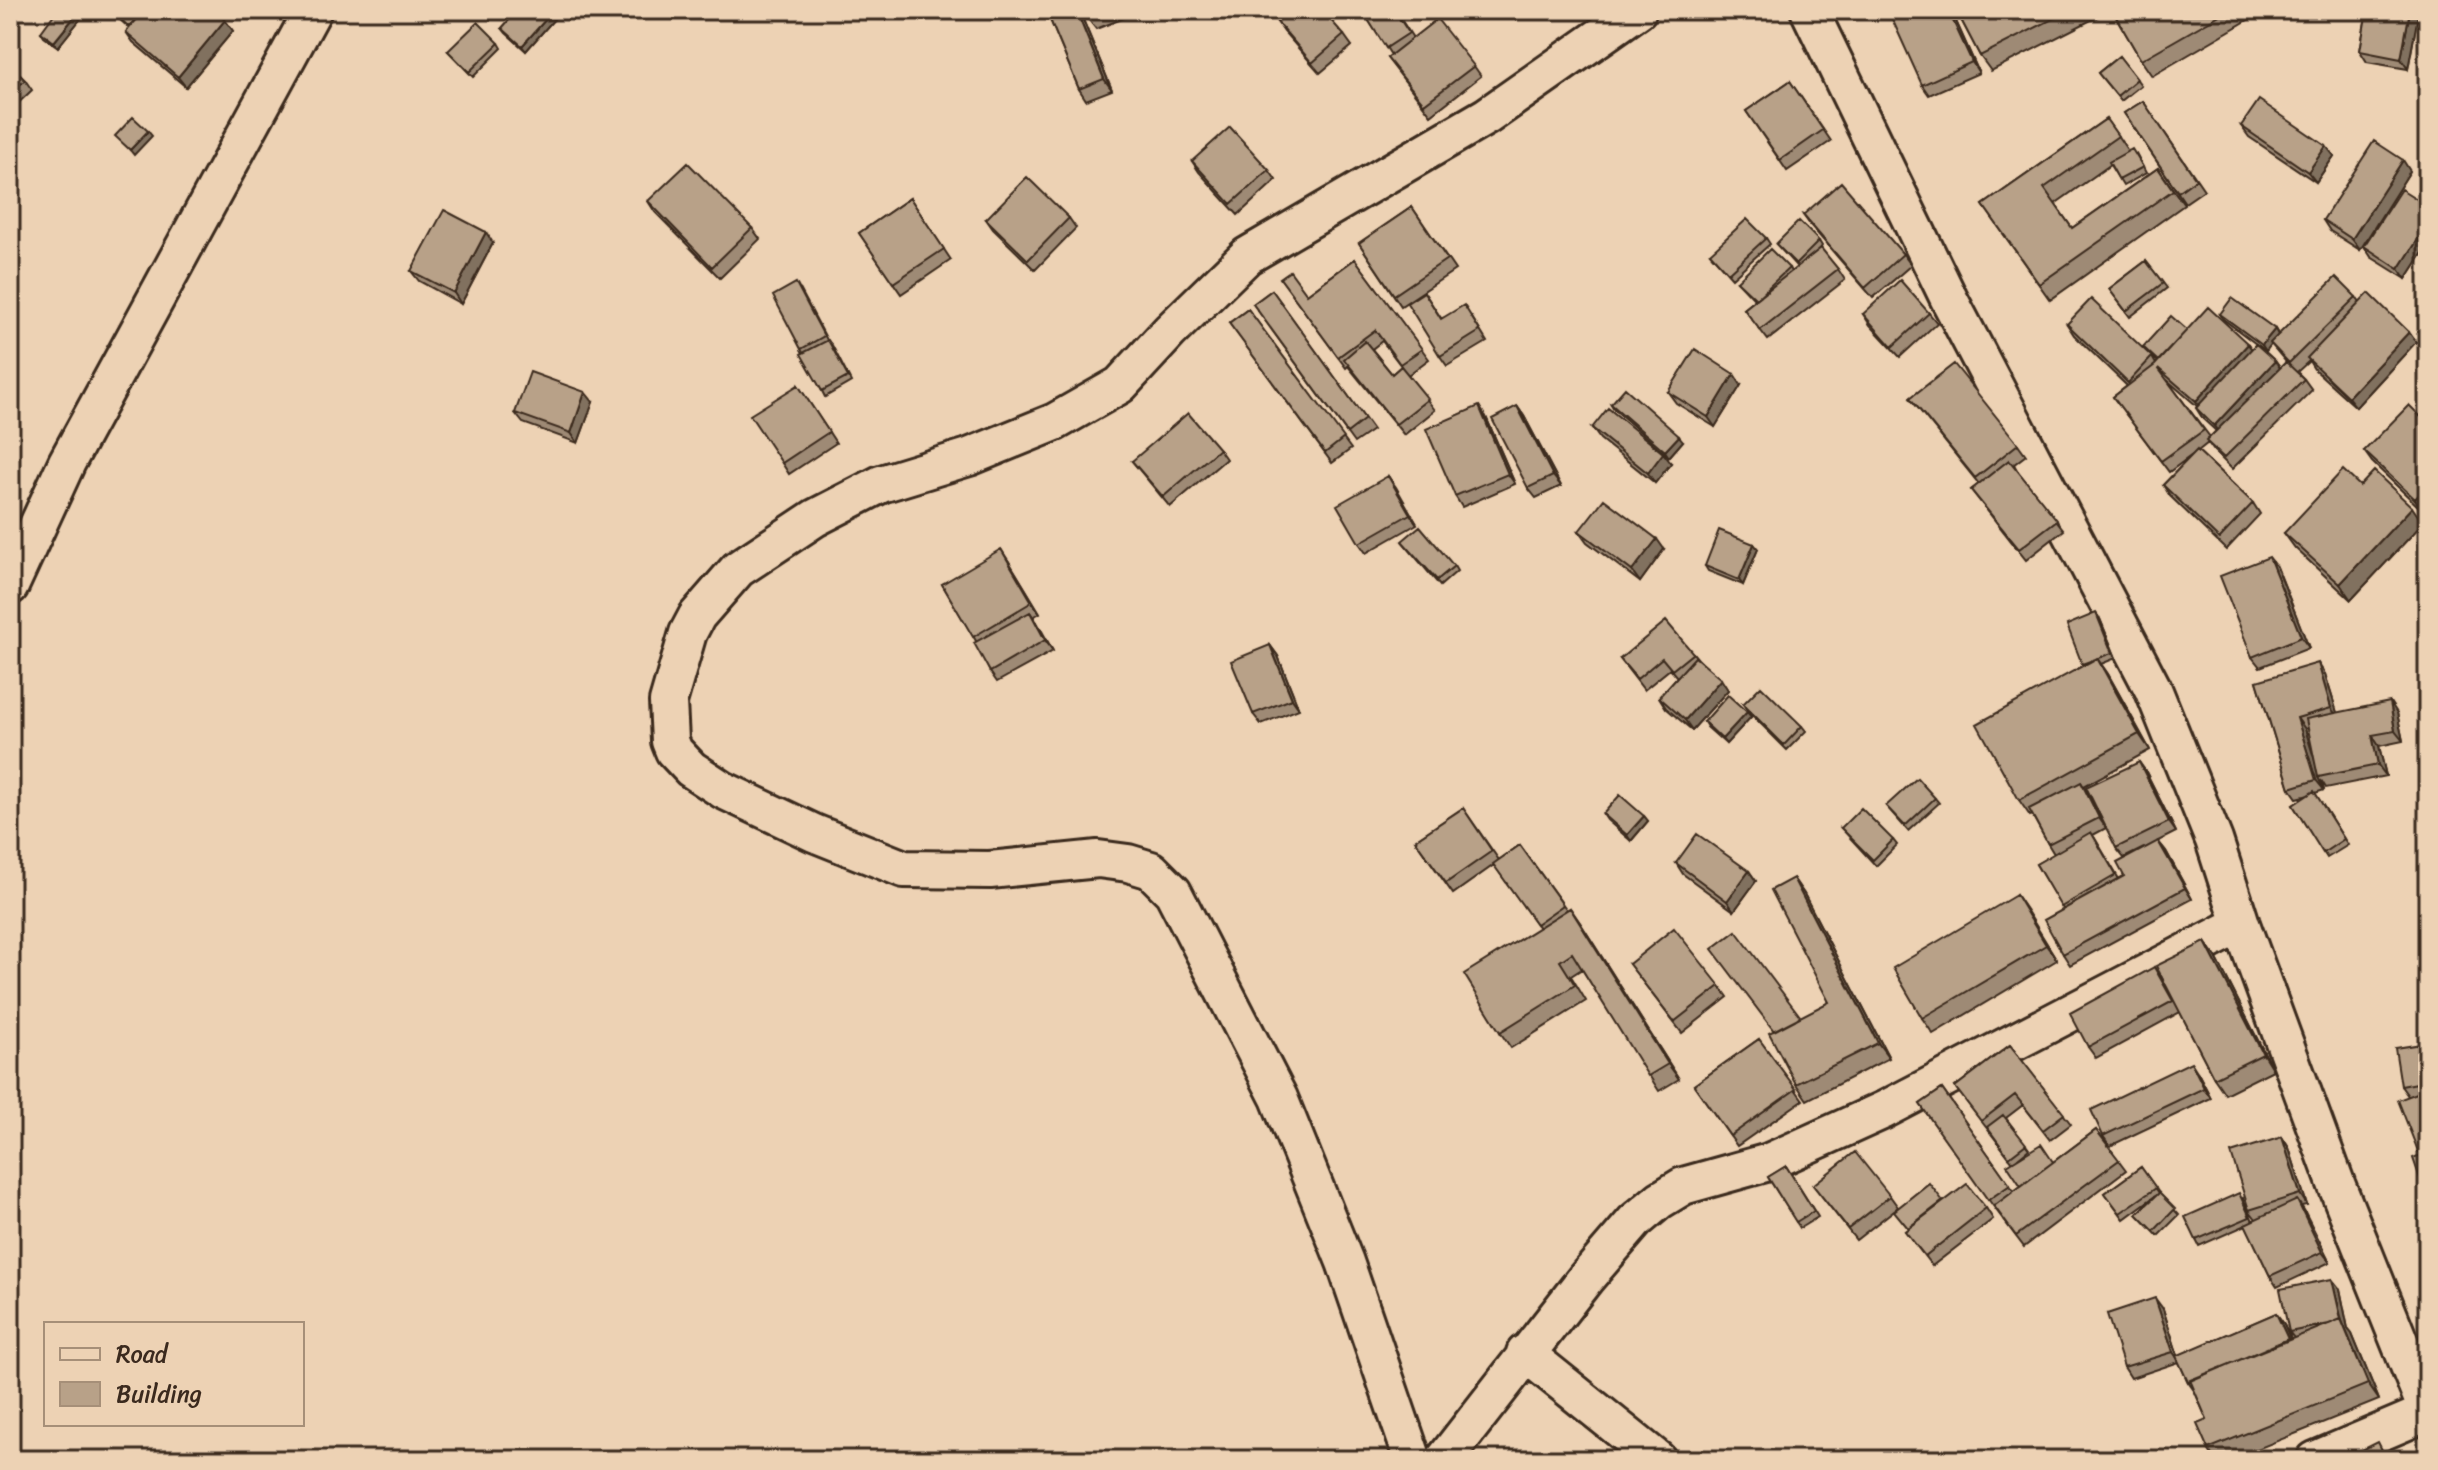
<svg xmlns="http://www.w3.org/2000/svg" width="2438" height="1470" font-family="Sriracha,sans-serif">
  <style>
    .lines { fill: none; stroke-linecap: round; stroke-linejoin: round }
    .street-casing { stroke: #3b2a1e; stroke-width: 42 }
    .street { stroke: #edd2b4; stroke-width: 36 }
    .wall { fill: #9e8a75; stroke: #3b2a1e; stroke-width: 2; fill-rule: evenodd }
    .shaded-wall { fill: #81715f; stroke: #3b2a1e; stroke-width: 2 }
    .building { fill: #b8a188; stroke: #3b2a1e; stroke-width: 2 }
  </style>
  <rect width="100%" height="100%" fill="#edd2b4"/>
  <filter id="ink" filterUnits="userSpaceOnUse"><feTurbulence type="fractalNoise" baseFrequency=".0125" numOctaves="2"/><feDisplacementMap in="SourceGraphic" scale="16" xChannelSelector="R" yChannelSelector="G"/><feConvolveMatrix kernelMatrix="1 2 1 2 8 2 1 2 1" color-interpolation-filters="sRGB"/></filter>
  <g filter="url(#ink)">
    <g class="lines">
      <defs>
        <path id="street" d="M 1809,10 L 1949,299 L 2153,689 L 2214,840 L 2241,924 L 2337,1186 L 2428,1413
          M 10,586 L 67,462 L 313,10
          M 1525,1353 L 1658,1460
          M 1413,1460 L 1345,1262 L 1279,1098 L 1173,892 L 1151,870 L 1128,863 L 1098,859 L 990,870 L 904,869 L 814,833 L 723,790 L 691,769 L 674,751 L 670,741 L 668,702 L 688,633 L 697,616 L 738,569 L 815,518 L 881,484 L 969,457 L 1055,422 L 1120,385 L 1170,331 L 1247,256 L 1487,116 L 1638,10
          M 1444,1460 L 1586,1278 L 1635,1221 L 1660,1200 L 1683,1186 L 1769,1162 L 1884,1110 L 2241,924
          M 2315,1460 L 2428,1412"/>
      </defs>
      <!-- street casing -->
      <use href="#street" class="street-casing"/>
      <!-- street -->
      <use href="#street" class="street"/>
    </g>
    <!-- wall -->
    <path class="wall" d="M 109,10 L 213,10 L 225,20 L 233,31 L 186,87 L 133,42 L 126,32 L 129,28 Z
      M 518,10 L 562,10 L 526,51 L 506,33 L 502,28 Z
      M 1046,10 L 1079,10 L 1112,90 L 1086,100 L 1079,89 Z
      M 1085,10 L 1145,10 L 1096,29 L 1088,19 Z
      M 1362,10 L 1395,10 L 1413,38 L 1474,66 L 1481,76 L 1431,115 L 1387,58 L 1391,55 Z
      M 1951,10 L 1979,73 L 1929,95 L 1922,85 Z
      M 1956,10 L 2111,10 L 1991,71 L 1980,56 Z
      M 2112,10 L 2265,10 L 2152,76 L 2141,60 Z
      M 2367,10 L 2419,10 L 2408,69 L 2367,62 L 2360,51 Z
      M 86,12 L 58,47 L 44,37 L 41,32 Z
      M 1277,22 L 1344,35 L 1352,46 L 1320,73 L 1284,32 Z
      M 499,43 L 502,48 L 473,77 L 448,51 Z
      M 2119,56 L 2141,85 L 2121,101 L 2098,73 Z
      M 10,65 L 25,80 L 32,90 L 10,111 Z
      M 1790,81 L 1831,141 L 1787,171 L 1746,111 Z
      M 2143,101 L 2204,190 L 2185,203 L 2124,113 Z
      M 2106,119 L 2128,151 L 2136,154 L 2146,173 L 2123,186 L 2110,165 L 2055,204 L 2072,228 L 2158,168 L 2184,205 L 2050,300 L 1983,205 Z
      M 2241,126 L 2334,156 L 2316,182 L 2249,137 Z
      M 1192,161 L 1269,170 L 1276,180 L 1238,215 L 1199,172 Z
      M 2410,171 L 2360,250 L 2330,231 L 2323,220 Z
      M 910,198 L 951,260 L 901,294 L 859,233 Z
      M 648,201 L 752,228 L 760,239 L 720,278 L 655,212 Z
      M 2428,206 L 2428,245 L 2406,279 L 2371,257 L 2364,246 Z
      M 1412,207 L 1455,270 L 1401,306 L 1359,243 Z
      M 1803,215 L 1903,254 L 1911,265 L 1873,298 L 1810,225 Z
      M 1069,218 L 1076,228 L 1035,270 L 993,229 L 986,219 Z
      M 1766,238 L 1770,244 L 1732,278 L 1710,253 Z
      M 1819,241 L 1822,246 L 1820,249 L 1838,269 L 1845,280 L 1768,340 L 1744,309 L 1755,300 L 1737,281 L 1789,268 L 1791,272 L 1797,267 L 1776,244 Z
      M 493,243 L 461,304 L 419,281 L 411,271 Z
      M 1355,259 L 1429,359 L 1408,375 L 1435,410 L 1404,435 L 1348,366 L 1346,368 L 1280,278 L 1307,294 ZM 1382,341 L 1401,366 L 1392,374 L 1372,349 Z
      M 2146,261 L 2167,288 L 2130,317 L 2109,289 Z
      M 800,289 L 827,340 L 832,345 L 851,382 L 825,397 L 801,349 Z
      M 1272,290 L 1373,430 L 1354,443 L 1253,304 Z
      M 1424,292 L 1441,318 L 1471,316 L 1487,342 L 1447,366 L 1440,356 Z
      M 2356,297 L 2360,303 L 2416,342 L 2356,407 L 2314,369 L 2309,361 L 2297,372 L 2304,379 L 2312,390 L 2232,469 L 2214,451 L 2208,443 L 2198,451 L 2253,503 L 2260,514 L 2226,550 L 2170,496 L 2163,485 L 2192,455 L 2169,472 L 2113,397 L 2127,386 L 2074,335 L 2067,324 L 2152,357 L 2156,364 L 2158,362 L 2143,347 L 2187,330 L 2248,344 L 2251,349 L 2256,344 L 2223,319 L 2220,314 L 2275,329 L 2278,334 ZM 2271,344 L 2286,362 L 2280,368 L 2275,361 L 2258,345 L 2266,351 ZM 2167,380 L 2197,406 L 2196,408 L 2203,419 L 2216,431 L 2210,437 Z
      M 1248,309 L 1351,449 L 1332,463 L 1229,323 Z
      M 1929,313 L 1937,323 L 1900,357 L 1870,325 L 1863,314 Z
      M 798,385 L 836,443 L 789,474 L 782,463 Z
      M 1741,385 L 1715,427 L 1676,403 L 1668,392 Z
      M 1910,398 L 2018,444 L 2026,455 L 2013,465 L 2064,530 L 2026,560 L 1971,490 L 1979,484 Z
      M 593,402 L 578,443 L 523,423 L 515,413 Z
      M 1611,404 L 1683,441 L 1669,457 L 1614,409 Z
      M 1517,406 L 1524,416 L 1561,486 L 1536,498 L 1528,488 Z
      M 1486,417 L 1515,484 L 1462,507 L 1455,496 Z
      M 2428,424 L 2422,510 L 2372,462 L 2364,451 Z
      M 1592,428 L 1671,463 L 1655,483 L 1600,439 Z
      M 1219,449 L 1226,459 L 1170,507 L 1132,461 Z
      M 1388,476 L 1417,524 L 1366,553 L 1359,543 Z
      M 2360,486 L 2423,523 L 2351,600 L 2295,548 L 2284,533 Z
      M 1579,531 L 1664,549 L 1640,582 L 1587,542 Z
      M 1402,541 L 1454,566 L 1457,571 L 1440,586 Z
      M 1754,544 L 1758,549 L 1743,585 L 1708,571 L 1705,566 Z
      M 1008,560 L 1040,613 L 1033,617 L 1053,651 L 997,682 L 990,672 L 976,641 L 942,584 Z
      M 2277,567 L 2309,648 L 2260,667 L 2252,657 Z
      M 2100,619 L 2116,658 L 2101,664 L 2108,674 L 2150,750 L 2084,786 L 2106,828 L 2093,835 L 2119,879 L 2124,876 L 2144,848 L 2124,858 L 2116,848 L 2139,762 L 2146,772 L 2176,832 L 2158,841 L 2166,851 L 2192,899 L 2070,965 L 2063,954 L 2063,909 L 2036,864 L 2054,854 L 2048,844 L 2032,815 L 2030,816 L 2019,800 L 2083,666 L 2082,664 Z
      M 1270,645 L 1278,656 L 1299,709 L 1261,724 L 1253,714 Z
      M 1693,653 L 1698,659 L 1728,690 L 1692,730 L 1666,708 L 1659,697 L 1677,677 L 1670,669 L 1644,690 L 1620,659 Z
      M 2325,674 L 2337,713 L 2397,713 L 2403,741 L 2379,746 L 2386,776 L 2326,788 L 2321,780 L 2324,790 L 2315,793 L 2348,845 L 2327,858 L 2293,805 L 2309,795 L 2297,798 L 2290,788 L 2257,681 ZM 2308,728 L 2316,764 L 2305,729 Z
      M 1743,704 L 1802,726 L 1806,731 L 1787,750 L 1747,710 Z
      M 1747,712 L 1751,717 L 1726,744 L 1707,727 L 1704,722 Z
      M 1935,798 L 1939,803 L 1908,831 L 1886,806 Z
      M 1463,808 L 1499,860 L 1520,845 L 1567,910 L 1570,908 L 1581,924 L 1679,1079 L 1659,1091 L 1582,969 L 1571,976 L 1586,1001 L 1511,1048 L 1500,1032 L 1539,928 L 1494,865 L 1453,894 L 1415,840 Z
      M 1603,814 L 1644,816 L 1648,821 L 1631,841 L 1607,820 Z
      M 1841,828 L 1893,840 L 1897,845 L 1876,866 Z
      M 1676,863 L 1749,871 L 1756,881 L 1734,911 L 1683,874 Z
      M 1793,878 L 1804,894 L 1889,1058 L 1807,1100 L 1796,1084 L 1829,1002 Z
      M 2016,895 L 2057,960 L 1933,1034 L 1922,1018 Z
      M 2216,957 L 2273,1070 L 2225,1094 L 2214,1078 L 2180,1012 L 2096,1058 L 2088,1047 L 2154,967 L 2171,996 Z
      M 1629,964 L 1720,986 L 1728,997 L 1682,1033 Z
      M 1759,1039 L 1803,1100 L 1737,1146 L 1694,1085 Z
      M 2428,1043 L 2428,1202 L 2421,1155 L 2418,1151 L 2408,1096 L 2401,1086 Z
      M 2010,1045 L 2071,1124 L 2050,1140 L 2023,1105 L 2006,1118 L 2029,1149 L 2019,1157 L 2053,1162 L 2096,1130 L 2126,1170 L 2024,1247 L 1996,1210 L 1920,1104 L 1942,1089 L 2014,1191 L 2021,1186 L 2012,1161 L 1955,1087 Z
      M 2198,1073 L 2211,1098 L 2110,1146 L 2103,1136 Z
      M 2282,1137 L 2289,1148 L 2307,1205 L 2301,1206 L 2330,1262 L 2277,1287 L 2270,1276 L 2246,1225 L 2199,1246 L 2196,1240 L 2243,1198 L 2253,1221 L 2256,1219 L 2249,1210 Z
      M 1786,1166 L 1818,1217 L 1800,1228 L 1768,1177 Z
      M 2141,1167 L 2159,1193 L 2179,1215 L 2158,1236 L 2137,1214 L 2155,1196 L 2124,1219 L 2105,1193 Z
      M 1813,1185 L 1890,1196 L 1898,1207 L 1856,1240 Z
      M 1944,1202 L 1986,1208 L 1993,1219 L 1932,1266 L 1905,1231 Z
      M 2340,1289 L 2348,1329 L 2352,1334 L 2379,1400 L 2230,1460 L 2215,1460 L 2208,1449 L 2207,1420 L 2195,1392 L 2188,1382 L 2179,1362 L 2131,1378 L 2124,1367 L 2163,1309 L 2178,1356 L 2276,1313 L 2284,1324 L 2291,1339 L 2294,1338 L 2289,1332 Z"/>
    <!-- shaded-wall -->
    <path class="shaded-wall" d="M 80,10 L 84,10 L 86,12 L 58,47 L 54,42 Z
      M 554,10 L 562,10 L 526,51 L 522,46 Z
      M 1076,10 L 1079,10 L 1112,90 L 1104,79 Z
      M 1948,10 L 1951,10 L 1979,73 L 1972,62 Z
      M 2410,10 L 2419,10 L 2408,69 L 2401,59 Z
      M 225,20 L 233,31 L 186,87 L 178,77 Z
      M 148,131 L 152,136 L 134,155 L 130,150 Z
      M 2326,146 L 2334,156 L 2316,182 L 2308,172 Z
      M 2403,160 L 2410,171 L 2360,250 L 2352,239 Z
      M 2428,224 L 2428,245 L 2406,279 L 2399,269 Z
      M 486,232 L 493,243 L 461,304 L 454,293 Z
      M 2275,329 L 2278,335 L 2266,351 L 2262,345 Z
      M 2409,332 L 2416,342 L 2356,407 L 2348,397 Z
      M 2248,344 L 2255,354 L 2203,412 L 2196,401 Z
      M 2275,361 L 2283,372 L 2222,437 L 2214,426 Z
      M 1734,374 L 1741,385 L 1715,427 L 1708,417 Z
      M 585,392 L 593,402 L 578,443 L 571,433 Z
      M 1479,406 L 1486,417 L 1515,484 L 1508,474 Z
      M 1517,406 L 1524,416 L 1561,486 L 1553,476 Z
      M 1679,436 L 1683,441 L 1669,457 L 1665,451 Z
      M 1663,453 L 1671,463 L 1655,483 L 1648,473 Z
      M 1388,476 L 1396,487 L 1417,524 L 1410,514 Z
      M 2428,485 L 2428,504 L 2422,510 L 2415,499 Z
      M 2412,507 L 2423,523 L 2351,600 L 2340,584 Z
      M 1657,539 L 1664,549 L 1640,582 L 1632,571 Z
      M 1754,544 L 1758,549 L 1743,585 L 1739,580 Z
      M 1001,549 L 1008,560 L 1040,613 L 1032,602 Z
      M 2269,557 L 2277,567 L 2309,648 L 2301,637 Z
      M 1030,612 L 1037,622 L 1053,651 L 1045,640 Z
      M 2096,613 L 2100,619 L 2116,658 L 2112,653 Z
      M 1270,645 L 1278,656 L 1299,709 L 1292,699 Z
      M 2097,658 L 2108,674 L 2150,750 L 2139,734 Z
      M 2318,663 L 2325,674 L 2339,719 L 2331,708 Z
      M 1721,679 L 1728,690 L 1692,730 L 1685,720 Z
      M 2390,702 L 2397,713 L 2403,741 L 2395,731 Z
      M 1747,712 L 1751,717 L 1726,744 L 1722,739 Z
      M 2297,718 L 2305,729 L 2320,777 L 2318,777 L 2324,790 L 2316,780 Z
      M 2372,735 L 2379,746 L 2386,776 L 2378,765 Z
      M 2139,762 L 2146,772 L 2176,832 L 2169,822 Z
      M 2081,782 L 2088,793 L 2106,828 L 2099,818 Z
      M 1644,816 L 1648,821 L 1631,841 L 1627,835 Z
      M 2158,841 L 2166,851 L 2192,899 L 2185,888 Z
      M 1749,871 L 1756,881 L 1734,911 L 1727,901 Z
      M 1793,878 L 1804,894 L 1889,1058 L 1878,1043 Z
      M 2016,895 L 2027,911 L 2057,960 L 2046,945 Z
      M 1570,908 L 1581,924 L 1679,1079 L 1668,1064 Z
      M 2205,942 L 2216,957 L 2273,1070 L 2263,1054 Z
      M 2191,1062 L 2198,1073 L 2211,1098 L 2204,1088 Z
      M 2282,1137 L 2289,1148 L 2307,1205 L 2300,1194 Z
      M 2297,1200 L 2304,1210 L 2330,1262 L 2322,1252 Z
      M 2332,1279 L 2340,1289 L 2348,1329 L 2352,1334 L 2379,1400 L 2368,1384 L 2342,1321 Z
      M 2155,1298 L 2163,1309 L 2180,1362 L 2173,1352 Z
      M 2276,1313 L 2284,1324 L 2295,1350 L 2288,1339 Z"/>
    <!-- building -->
    <path class="building" d="M 57,10 L 80,10 L 54,42 L 41,32 Z
      M 111,10 L 145,10 L 129,27 Z
      M 145,10 L 213,10 L 225,20 L 178,77 L 126,32 Z
      M 518,10 L 554,10 L 522,46 L 502,28 Z
      M 1046,10 L 1076,10 L 1104,79 L 1079,89 Z
      M 1085,10 L 1111,10 L 1088,19 Z
      M 1290,10 L 1322,10 L 1344,35 L 1312,63 L 1277,22 Z
      M 1362,10 L 1394,10 L 1409,33 L 1386,48 Z
      M 1888,10 L 1948,10 L 1972,62 L 1922,85 Z
      M 1956,10 L 2070,10 L 1980,56 Z
      M 2112,10 L 2228,10 L 2141,60 Z
      M 2367,10 L 2410,10 L 2401,59 L 2360,51 Z
      M 1437,19 L 1474,66 L 1424,104 L 1387,58 Z
      M 478,22 L 499,43 L 469,72 L 448,51 Z
      M 2119,56 L 2137,79 L 2117,96 L 2098,73 Z
      M 10,65 L 25,80 L 10,94 Z
      M 1790,81 L 1823,130 L 1780,160 L 1746,111 Z
      M 2259,100 L 2326,146 L 2308,172 L 2241,126 Z
      M 2143,101 L 2196,179 L 2178,192 L 2124,113 Z
      M 133,117 L 148,131 L 130,150 L 115,136 Z
      M 2106,119 L 2118,136 L 2044,188 L 2072,228 L 2158,168 L 2173,190 L 2039,284 L 1983,205 Z
      M 1230,127 L 1269,170 L 1231,204 L 1192,161 Z
      M 2374,141 L 2403,160 L 2352,239 L 2323,220 Z
      M 2132,149 L 2143,167 L 2119,180 L 2109,162 Z
      M 688,163 L 752,228 L 712,267 L 648,201 Z
      M 1027,177 L 1069,218 L 1028,260 L 986,219 Z
      M 1841,182 L 1903,254 L 1865,288 L 1803,215 Z
      M 2401,189 L 2428,206 L 2428,224 L 2399,269 L 2364,246 Z
      M 910,198 L 944,249 L 893,283 L 859,233 Z
      M 1412,207 L 1447,259 L 1394,295 L 1359,243 Z
      M 444,210 L 486,232 L 454,293 L 411,271 Z
      M 1747,219 L 1766,238 L 1728,273 L 1710,253 Z
      M 1799,221 L 1819,241 L 1796,264 L 1776,244 Z
      M 1821,248 L 1838,269 L 1760,330 L 1744,309 Z
      M 1770,249 L 1789,268 L 1756,299 L 1737,281 Z
      M 1355,259 L 1422,349 L 1400,364 L 1375,330 L 1338,357 L 1280,278 L 1290,271 L 1307,294 Z
      M 2146,261 L 2163,283 L 2126,311 L 2109,289 Z
      M 2336,277 L 2356,297 L 2289,363 L 2270,343 Z
      M 1900,280 L 1929,313 L 1892,347 L 1863,314 Z
      M 796,283 L 824,336 L 801,349 L 773,296 Z
      M 1272,290 L 1365,419 L 1347,433 L 1253,304 Z
      M 1424,292 L 1441,319 L 1464,305 L 1480,331 L 1440,356 L 1407,303 Z
      M 2369,293 L 2409,332 L 2348,397 L 2307,358 Z
      M 2232,298 L 2275,329 L 2262,345 L 2220,314 Z
      M 2091,299 L 2152,357 L 2128,383 L 2067,324 Z
      M 2208,307 L 2248,344 L 2196,401 L 2158,368 L 2204,430 L 2161,461 L 2113,397 L 2155,365 Z
      M 1248,309 L 1344,438 L 1325,453 L 1229,323 Z
      M 2171,316 L 2187,330 L 2158,361 L 2143,347 Z
      M 828,340 L 848,377 L 822,391 L 801,354 Z
      M 1365,341 L 1392,374 L 1401,366 L 1428,399 L 1396,424 L 1344,359 Z
      M 2256,344 L 2275,361 L 2214,426 L 2196,408 Z
      M 1695,349 L 1734,374 L 1708,417 L 1668,392 Z
      M 2286,362 L 2304,379 L 2224,458 L 2206,441 Z
      M 1954,364 L 2018,444 L 1975,478 L 1910,398 Z
      M 530,372 L 585,392 L 571,433 L 515,413 Z
      M 798,385 L 829,432 L 782,463 L 750,415 Z
      M 1625,388 L 1679,436 L 1665,451 L 1611,404 Z
      M 2409,405 L 2428,424 L 2428,485 L 2415,499 L 2364,451 Z
      M 1479,406 L 1508,474 L 1455,496 L 1426,429 Z
      M 1517,406 L 1553,476 L 1528,488 L 1492,419 Z
      M 1608,408 L 1663,453 L 1648,473 L 1592,428 Z
      M 1188,413 L 1219,449 L 1163,497 L 1132,461 Z
      M 2197,450 L 2253,503 L 2219,539 L 2163,485 Z
      M 2009,460 L 2057,520 L 2019,549 L 1971,490 Z
      M 2343,470 L 2360,486 L 2374,471 L 2412,507 L 2340,584 L 2284,533 Z
      M 1388,476 L 1410,514 L 1359,543 L 1337,505 Z
      M 1604,499 L 1657,539 L 1632,571 L 1579,531 Z
      M 1420,526 L 1454,566 L 1437,580 L 1402,541 Z
      M 1719,530 L 1754,544 L 1739,580 L 1705,566 Z
      M 1001,549 L 1032,602 L 973,637 L 942,584 Z
      M 2269,557 L 2301,637 L 2252,657 L 2220,576 Z
      M 1030,612 L 1045,640 L 990,672 L 974,643 Z
      M 2096,613 L 2112,653 L 2082,664 L 2067,625 Z
      M 1666,621 L 1693,653 L 1672,670 L 1662,658 L 1637,679 L 1620,659 Z
      M 1270,645 L 1292,699 L 1253,714 L 1231,661 Z
      M 1695,657 L 1721,679 L 1685,720 L 1659,697 Z
      M 2097,658 L 2139,734 L 2019,800 L 1977,724 Z
      M 2318,663 L 2331,708 L 2297,718 L 2316,780 L 2290,788 L 2257,681 Z
      M 1761,686 L 1802,726 L 1784,745 L 1743,704 Z
      M 1728,695 L 1747,712 L 1722,739 L 1704,722 Z
      M 2390,702 L 2395,731 L 2372,735 L 2378,765 L 2318,777 L 2306,719 Z
      M 2139,762 L 2169,822 L 2116,848 L 2086,787 Z
      M 1917,778 L 1935,798 L 1905,826 L 1886,806 Z
      M 2081,782 L 2099,818 L 2048,844 L 2029,809 Z
      M 2314,791 L 2344,839 L 2323,853 L 2293,805 Z
      M 2428,793 L 2428,807 L 2421,797 Z
      M 1620,795 L 1644,816 L 1627,835 L 1603,814 Z
      M 1463,808 L 1492,851 L 1446,883 L 1415,840 Z
      M 1861,808 L 1893,840 L 1873,860 L 1841,828 Z
      M 2091,832 L 2116,875 L 2061,907 L 2036,864 Z
      M 1697,834 L 1749,871 L 1727,901 L 1676,863 Z
      M 2158,841 L 2185,888 L 2063,954 L 2044,920 L 2124,876 L 2117,863 Z
      M 1520,845 L 1563,905 L 1536,924 L 1493,864 Z
      M 1793,878 L 1878,1043 L 1796,1084 L 1769,1033 L 1829,1002 L 1771,890 Z
      M 2016,895 L 2046,945 L 1922,1018 L 1893,968 Z
      M 1570,908 L 1668,1064 L 1648,1076 L 1572,953 L 1560,961 L 1575,985 L 1500,1032 L 1464,974 Z
      M 1674,928 L 1720,986 L 1674,1022 L 1629,964 Z
      M 1736,931 L 1800,1016 L 1795,1020 L 1774,1031 L 1712,949 Z
      M 2205,942 L 2263,1054 L 2214,1078 L 2156,966 Z
      M 2154,967 L 2173,1001 L 2088,1047 L 2070,1013 Z
      M 1759,1039 L 1796,1089 L 1730,1136 L 1694,1085 Z
      M 2428,1043 L 2428,1081 L 2401,1086 L 2395,1048 Z
      M 2010,1045 L 2064,1114 L 2043,1130 L 2015,1095 L 1981,1121 L 1955,1087 Z
      M 2191,1062 L 2204,1088 L 2103,1136 L 2091,1110 Z
      M 1942,1089 L 2010,1185 L 1988,1200 L 1920,1104 Z
      M 2428,1089 L 2428,1147 L 2418,1151 L 2398,1100 Z
      M 2003,1115 L 2026,1144 L 2009,1157 L 1987,1127 Z
      M 2096,1130 L 2119,1160 L 2016,1236 L 1994,1206 Z
      M 2282,1137 L 2300,1194 L 2249,1210 L 2231,1153 Z
      M 2041,1144 L 2053,1162 L 2021,1186 L 2007,1165 Z
      M 1855,1152 L 1890,1196 L 1848,1229 L 1813,1185 Z
      M 2428,1152 L 2428,1202 L 2413,1158 Z
      M 1786,1166 L 1814,1211 L 1796,1222 L 1768,1177 Z
      M 2141,1167 L 2156,1188 L 2120,1213 L 2105,1193 Z
      M 1929,1183 L 1943,1201 L 1908,1228 L 1894,1211 Z
      M 1967,1184 L 1986,1208 L 1925,1256 L 1905,1231 Z
      M 2159,1193 L 2175,1209 L 2154,1231 L 2137,1214 Z
      M 2239,1193 L 2250,1217 L 2196,1240 L 2185,1217 Z
      M 2297,1200 L 2322,1252 L 2270,1276 L 2245,1224 Z
      M 2332,1279 L 2341,1319 L 2329,1324 L 2289,1332 L 2280,1289 Z
      M 2155,1298 L 2173,1352 L 2124,1367 L 2107,1314 Z
      M 2276,1313 L 2288,1339 L 2188,1382 L 2176,1356 Z
      M 2341,1319 L 2368,1384 L 2208,1449 L 2197,1424 L 2207,1420 L 2190,1380 Z
      M 2378,1442 L 2387,1460 L 2342,1460 Z"/>
  </g>
  <!-- margin -->
  <rect width="2438" height="1470" fill="none" stroke="#edd2b4" stroke-width="40"/>
  <rect x="20" y="20" width="2398" height="1430" fill="none" stroke="#3b2a1e" stroke-width="3" filter="url(#ink)"/>
  <!-- legend -->
  <rect x="44" y="1322" width="260" height="104" fill="#edd2b4" stroke="#a68f78" stroke-width="2"/>
  <rect x="60" y="1348" width="40" height="12" fill="#edd2b4" stroke="#a68f78" stroke-width="2"/>
  <text x="116" y="1362" font-size="24" fill="#3b2a1e">Road</text>
  <rect x="60" y="1382" width="40" height="24" fill="#b8a188" stroke="#a68f78" stroke-width="2"/>
  <text x="116" y="1402" font-size="24" fill="#3b2a1e">Building</text>
</svg>
